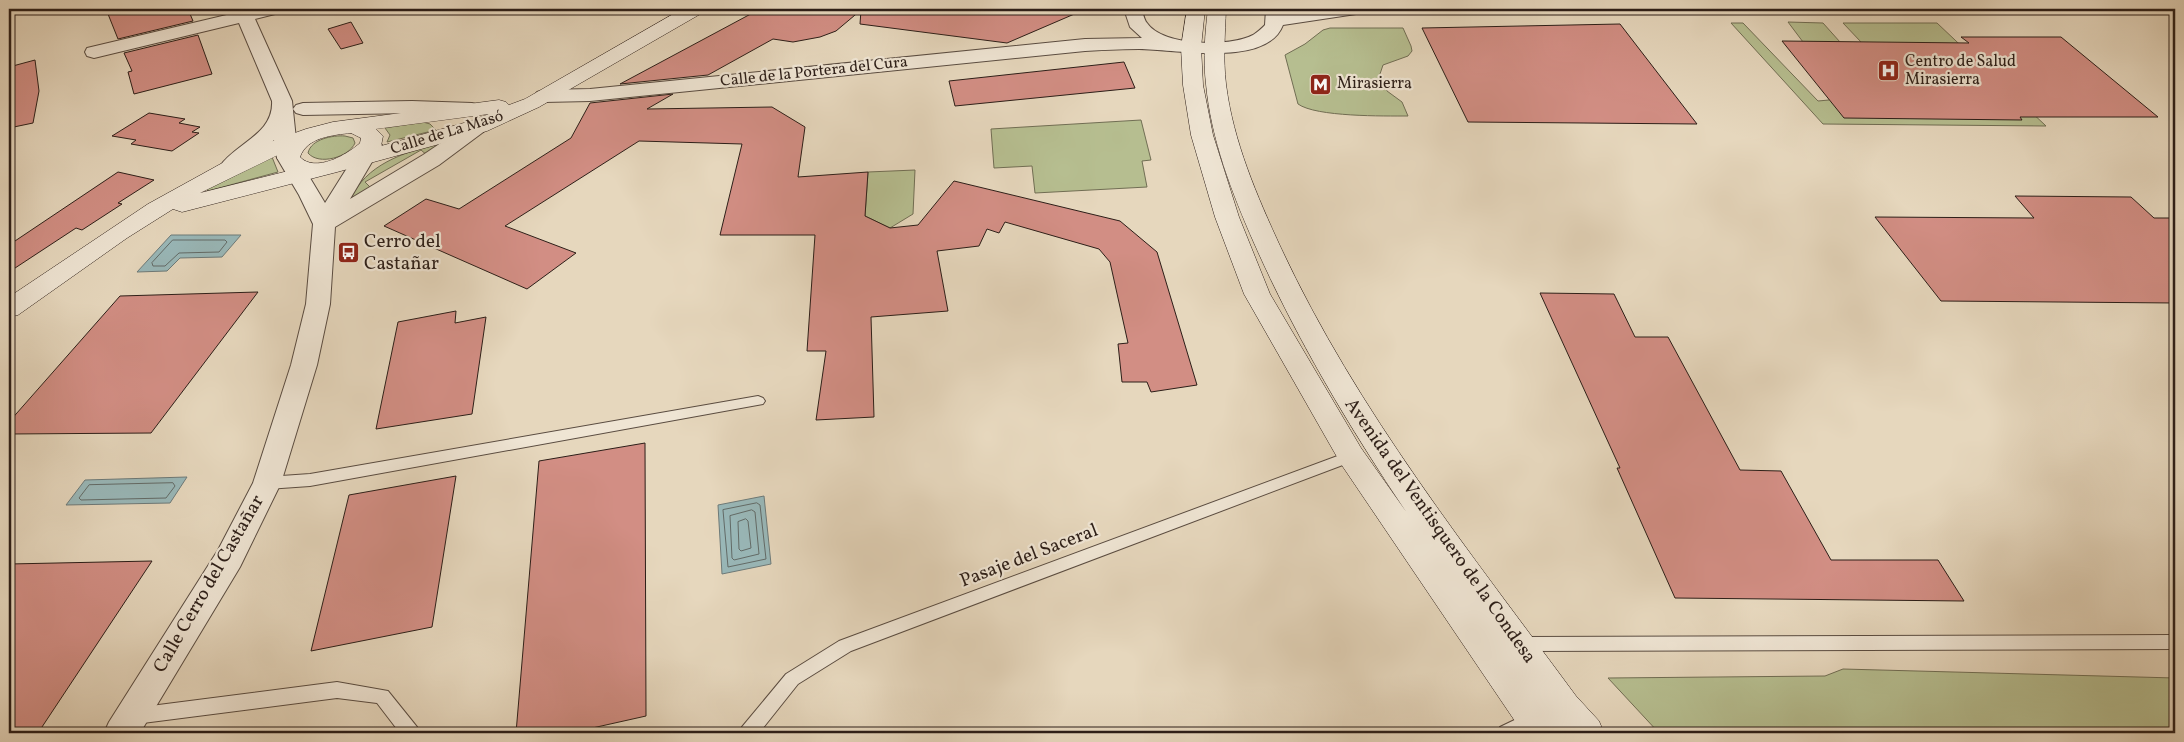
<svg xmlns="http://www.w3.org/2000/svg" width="2184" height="742" font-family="Vollkorn,serif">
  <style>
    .green { fill: #b6be90; stroke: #716e54 }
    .water { fill: #99b8b9; stroke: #6d7a79 }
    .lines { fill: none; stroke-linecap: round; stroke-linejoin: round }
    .shore { stroke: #626b68; stroke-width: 1 }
    .building { fill: #d28e84; stroke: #2c1e18 }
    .lane-casing { stroke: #5a4c41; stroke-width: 2 }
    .street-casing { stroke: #5a4c41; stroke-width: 2 }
    .secondary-casing { stroke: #2c1e18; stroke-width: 1 }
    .lane { fill: #efe5d4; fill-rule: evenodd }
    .street { fill: #efe5d4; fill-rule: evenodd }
    .secondary { fill: #efe5d4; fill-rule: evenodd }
    .labels { text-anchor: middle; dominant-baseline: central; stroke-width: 4.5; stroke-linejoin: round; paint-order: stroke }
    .far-poi-label { font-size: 16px; fill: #2c1e18; stroke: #efe5d4; text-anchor: start }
    .far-street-label { font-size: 16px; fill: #2c1e18; stroke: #efe5d4 }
    .poi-label { font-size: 19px; fill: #2c1e18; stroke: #efe5d4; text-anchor: start }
    .street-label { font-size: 19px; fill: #2c1e18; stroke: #efe5d4 }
  </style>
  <rect width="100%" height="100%" fill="#e6d7bd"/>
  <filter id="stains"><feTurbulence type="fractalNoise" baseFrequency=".004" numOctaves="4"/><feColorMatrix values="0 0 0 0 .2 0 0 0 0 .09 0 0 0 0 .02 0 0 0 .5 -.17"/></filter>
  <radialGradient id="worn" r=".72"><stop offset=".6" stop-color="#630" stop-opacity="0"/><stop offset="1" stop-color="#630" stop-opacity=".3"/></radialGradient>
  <!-- green -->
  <path class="green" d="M 1788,22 L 1823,23 L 1840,42 L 1803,42 Z
    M 1731,23 L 1743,23 L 1818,101 L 1829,100 L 1861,42 L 1843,23 L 1937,23 L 2046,126 L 1823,124 Z
    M 1330,28 L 1403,28 L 1411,46 L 1412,51 L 1408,56 L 1383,65 L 1380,74 L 1387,91 L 1402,102 L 1408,116 C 1384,116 1316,117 1298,104 L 1285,55 L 1305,44 L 1323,30 Z
    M 1141,120 L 1151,160 L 1142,161 L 1147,187 L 1035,193 L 1032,166 L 994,168 L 991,129 Z
    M 423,122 L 430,124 L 436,130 L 387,142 L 390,135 L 385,128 Z
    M 345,136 L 353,138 L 355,143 C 349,157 319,166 308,153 C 311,139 333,135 345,136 Z
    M 439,143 L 440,146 L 428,156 L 421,150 L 365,182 L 372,189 L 350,200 C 366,164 403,153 439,143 Z
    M 272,157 L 278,172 L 208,191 L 205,188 Z
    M 915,170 L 913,214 L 890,228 L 865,216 L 868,172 Z
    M 1843,669 L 2175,678 L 2175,733 L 1659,733 L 1608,678 L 1825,676 Z"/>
  <!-- water -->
  <path class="water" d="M 171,235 L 241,235 L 222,257 L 180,258 L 167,271 L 137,272 Z
    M 187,477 L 170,503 L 66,505 L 85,480 Z
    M 764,496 L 771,564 L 722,574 L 718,505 Z"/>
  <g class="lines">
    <!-- shore -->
    <path class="shore" d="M 173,240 L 225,240 L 227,242 L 219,252 L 179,253 L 165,266 L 153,266 L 152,263 Z
      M 173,483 L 175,486 L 166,498 L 81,500 L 79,498 L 89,485 Z
      M 757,503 L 760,505 L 766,559 L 728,567 L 723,510 Z
      M 752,510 L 755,512 L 759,554 L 734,560 L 732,558 L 730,516 Z
      M 746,519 L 748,521 L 751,548 L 741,551 L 739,549 L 738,522 Z"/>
  </g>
  <!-- building -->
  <path class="building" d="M 128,9 L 188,9 L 193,21 L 118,39 L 108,14 Z
    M 760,9 L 972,9 L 1003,12 L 1004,9 L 1086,9 L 1007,43 L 860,24 L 861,10 L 836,31 L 820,37 L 793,42 L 773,39 L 708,75 L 620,84 Z
    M 351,22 L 363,43 L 341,49 L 328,29 Z
    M 1620,24 L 1697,124 L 1468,122 L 1422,28 Z
    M 198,35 L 212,74 L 134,94 L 128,72 L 132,71 L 124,53 Z
    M 1961,37 L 2061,37 L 2158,117 L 2020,117 L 2022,120 L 1844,118 L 1782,41 L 1969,43 Z
    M 35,60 L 39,91 L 33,123 L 9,128 L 9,67 Z
    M 1124,62 L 1135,88 L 955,106 L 949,81 Z
    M 673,94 L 647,109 L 772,107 L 805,127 L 798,177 L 868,172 L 865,216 L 890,228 L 918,225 L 954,181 L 1120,221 L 1157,252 L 1197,385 L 1151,392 L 1147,382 L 1122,382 L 1118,344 L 1128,343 L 1110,262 L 1099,249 L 1005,222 L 999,233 L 987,229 L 979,246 L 937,251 L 948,311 L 871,317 L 874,417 L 816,420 L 826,351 L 807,351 L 815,235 L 720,235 L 742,144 L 639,141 L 505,226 L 576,253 L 527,289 L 384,226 L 426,199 L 459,209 L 571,138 L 590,103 Z
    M 149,113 L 185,119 L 179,123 L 200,127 L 192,132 L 199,133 L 172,151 L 131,144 L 136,140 L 112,136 Z
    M 118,172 L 154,180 L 118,203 L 122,204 L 82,230 L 76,228 L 9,272 L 9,245 Z
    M 2015,196 L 2131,197 L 2154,218 L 2175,218 L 2175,303 L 1941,301 L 1875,217 L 2034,218 Z
    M 258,292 L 151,433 L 9,434 L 9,422 L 120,296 Z
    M 1540,293 L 1614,294 L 1635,337 L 1668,337 L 1740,470 L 1781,471 L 1831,560 L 1938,560 L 1964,601 L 1675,598 L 1617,468 L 1620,468 Z
    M 456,311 L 455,323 L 486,317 L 472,414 L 376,429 L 398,322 Z
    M 645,443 L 646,716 L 570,733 L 516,733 L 539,461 Z
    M 456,476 L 432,627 L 311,651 L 349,495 Z
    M 152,561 L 38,733 L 9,733 L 9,564 Z"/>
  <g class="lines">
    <defs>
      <path id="lane" d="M 758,396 L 763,398 L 765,401 L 763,404 L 310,486 L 267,489 L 262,487 L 259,483 L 262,479 L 267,477 L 310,474 Z
        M 1351,451 L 1356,452 L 1358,456 L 1356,460 L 851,651 L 798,684 L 759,733 L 739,733 L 742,727 L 786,674 L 839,641 Z
        M 2175,635 L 2175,649 L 1519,651 L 1513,649 L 1510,644 L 1513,639 L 1519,637 Z
        M 337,682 L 388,691 L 417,727 L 420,733 L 400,733 L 377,703 L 337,698 L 135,724 L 129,722 L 126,716 L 129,710 L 135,708 Z
        M 1533,711 L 1539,713 L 1542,719 C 1534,736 1513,733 1497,733 L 1500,727 Z"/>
      <path id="street" d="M 233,9 L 282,9 L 279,13 L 255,19 L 292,101 L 298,158 L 325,203 L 364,141 L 371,139 L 378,141 L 382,145 L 350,199 L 423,155 L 472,122 L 479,120 L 486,122 L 489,126 L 486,130 L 439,165 L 335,227 L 330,304 L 317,365 L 281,483 L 240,567 L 140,733 L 104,733 L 109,722 L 218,550 L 253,483 L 291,365 L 306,304 L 313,224 L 299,195 L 277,158 L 274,140 C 260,152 243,175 223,171 L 220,166 C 236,143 274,134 272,101 L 239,23 L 94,58 L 87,56 L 85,52 L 87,48 L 235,13 Z
        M 1124,9 L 1142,9 C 1143,13 1144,20 1147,23 C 1163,47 1231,47 1253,35 C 1258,32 1262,28 1265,25 L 1266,9 L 1284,9 L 1284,14 L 1319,9 L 1365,9 L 1362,13 L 1356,14 L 1283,25 C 1267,68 1174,49 1139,49 C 1121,49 1103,50 1085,51 L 590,101 L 544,102 L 537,100 L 534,96 L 537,92 L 544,90 L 590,89 L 1085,39 L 1142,38 L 1130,27 Z
        M 412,101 L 472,103 L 479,105 L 482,109 L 479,113 L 472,115 L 412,113 L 303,115 L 296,113 L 293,109 L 296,105 L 303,103 Z"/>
      <path id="secondary" d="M 682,9 L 704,9 L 702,13 L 539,107 L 487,131 L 337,172 L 182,212 L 173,209 L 127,238 L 18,315 L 9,317 L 9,297 L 148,204 L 226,161 L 267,143 L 306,129 L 333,122 L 499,100 L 506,102 L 509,105 L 525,99 ZM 489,114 L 471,121 L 381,146 L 383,136 L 376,129 ZM 351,133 L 361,138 L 360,143 C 347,155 315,173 300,157 C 307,137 333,135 351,133 ZM 278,155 L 277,158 L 288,171 L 200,193 Z
        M 1187,9 L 1205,9 L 1201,47 L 1203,85 L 1213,135 L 1239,217 L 1270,294 L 1361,448 L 1407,513 C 1349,427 1296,338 1254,243 C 1232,193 1211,139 1206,84 C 1203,59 1205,33 1208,9 L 1226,9 C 1225,34 1223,59 1226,84 C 1233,141 1257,196 1281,248 C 1357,411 1470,552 1576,696 L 1599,721 L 1604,733 L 1523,733 L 1341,464 L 1244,294 L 1215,217 L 1191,135 L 1183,85 L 1181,47 Z"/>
    </defs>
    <!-- lane casing -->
    <use href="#lane" class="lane-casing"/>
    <!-- street casing -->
    <use href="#street" class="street-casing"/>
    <!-- secondary casing -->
    <use href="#secondary" class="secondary-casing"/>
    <!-- lane -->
    <use href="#lane" class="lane"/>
    <!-- street -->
    <use href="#street" class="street"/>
    <!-- secondary -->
    <use href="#secondary" class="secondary"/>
  </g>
  <!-- icons -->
  <defs>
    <symbol id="hospital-square" viewBox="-11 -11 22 22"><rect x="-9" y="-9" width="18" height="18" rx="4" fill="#8f2418" stroke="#efe5d4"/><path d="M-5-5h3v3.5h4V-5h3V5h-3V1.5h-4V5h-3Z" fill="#fff"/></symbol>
    <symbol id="metro-square" viewBox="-11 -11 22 22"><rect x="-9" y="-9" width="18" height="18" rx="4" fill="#8f2418" stroke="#efe5d4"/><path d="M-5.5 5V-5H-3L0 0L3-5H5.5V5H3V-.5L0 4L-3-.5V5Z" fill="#fff"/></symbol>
    <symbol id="bus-square" viewBox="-11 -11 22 22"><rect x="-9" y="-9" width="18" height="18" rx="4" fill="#8f2418" stroke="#efe5d4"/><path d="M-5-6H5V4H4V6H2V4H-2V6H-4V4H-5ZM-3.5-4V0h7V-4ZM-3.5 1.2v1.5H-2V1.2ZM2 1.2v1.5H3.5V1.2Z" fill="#fff"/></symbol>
  </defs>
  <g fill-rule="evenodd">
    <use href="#hospital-square" x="1876" y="58" width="25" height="25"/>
    <use href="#metro-square" x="1308" y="72" width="25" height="25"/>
    <use href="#bus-square" x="336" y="240" width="25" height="25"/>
  </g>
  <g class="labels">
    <!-- far-poi labels -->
    <g class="far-poi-label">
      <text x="1905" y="62">Centro de Salud<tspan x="1905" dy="18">Mirasierra</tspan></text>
      <text x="1337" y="84">Mirasierra</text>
    </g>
    <!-- far-street labels -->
    <g class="far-street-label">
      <text transform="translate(814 72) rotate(-6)">Calle de la Portera del Cura</text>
      <text transform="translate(447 133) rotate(-17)">Calle de La Masó</text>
    </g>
    <!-- poi labels -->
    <g class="poi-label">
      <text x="364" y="242">Cerro del<tspan x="364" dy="22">Castañar</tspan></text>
    </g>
    <!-- street labels -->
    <g class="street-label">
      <text transform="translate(1440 531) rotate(55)">Avenida del Ventisquero de la Condesa</text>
      <text transform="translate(1029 556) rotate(-21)">Pasaje del Saceral</text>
      <text transform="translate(209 584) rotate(-60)">Calle Cerro del Castañar</text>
    </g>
  </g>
  <!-- margin -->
  <rect width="2184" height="742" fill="none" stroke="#e6d7bd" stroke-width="30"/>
  <rect x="10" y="10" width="2164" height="722" fill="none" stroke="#2c1e18" stroke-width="2.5"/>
  <rect x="15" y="15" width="2154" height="712" fill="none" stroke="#2c1e18"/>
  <rect width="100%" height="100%" filter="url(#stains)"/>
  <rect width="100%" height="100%" fill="url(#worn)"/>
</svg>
